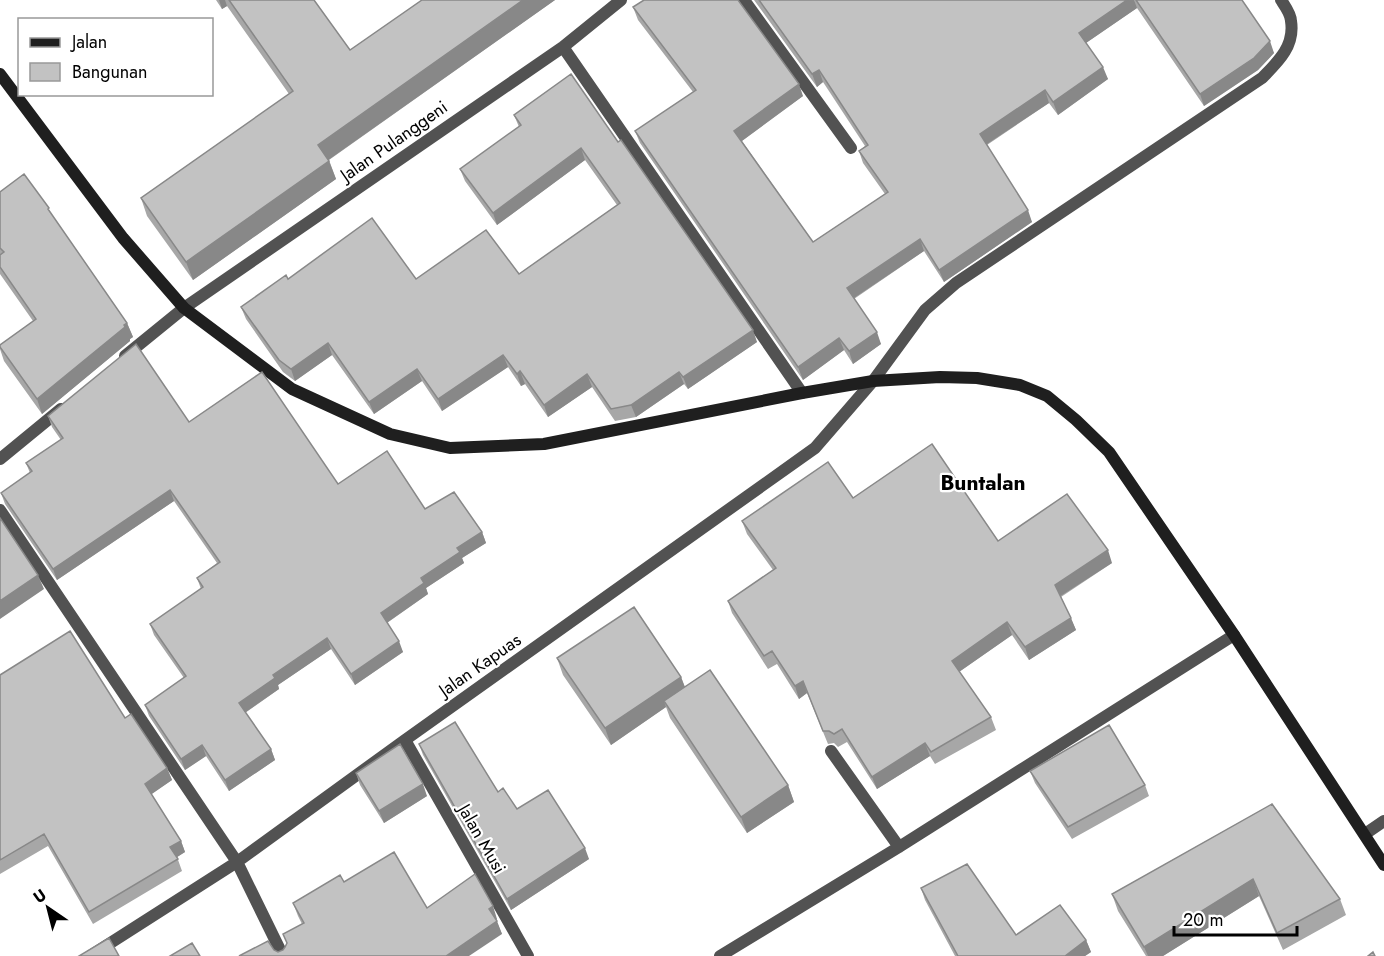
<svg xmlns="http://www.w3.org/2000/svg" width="1384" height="956" font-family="Jost,sans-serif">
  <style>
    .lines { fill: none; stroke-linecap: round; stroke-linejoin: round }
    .lane { stroke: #525252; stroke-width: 12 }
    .street { stroke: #525252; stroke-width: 12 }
    .secondary { stroke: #1f1f1f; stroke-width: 12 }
    .wall { fill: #a7a7a7 }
    .shaded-wall { fill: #888 }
    .building { fill: #c2c2c2; stroke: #888; stroke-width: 1.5 }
    .labels { text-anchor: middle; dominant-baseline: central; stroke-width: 4.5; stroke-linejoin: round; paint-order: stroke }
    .street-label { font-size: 18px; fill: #000; stroke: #fff }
    .quarter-label { font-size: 21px; font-weight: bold; fill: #000; stroke: #fff }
  </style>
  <rect width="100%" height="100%" fill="#fff"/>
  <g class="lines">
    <!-- lane -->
    <path class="lane" d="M 1365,834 L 1384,821"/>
    <!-- street -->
    <path class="street" d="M 744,0 L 851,148
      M 563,47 L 802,393
      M 125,356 L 184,308 L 563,47 L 621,0
      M 0,459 L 61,409
      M 0,510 L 237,862 L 283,956
      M 405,740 L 528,956
      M 831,751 L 899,847
      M 90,956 L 237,862 L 405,740 L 815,448 L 873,381 L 925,310 L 956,283 L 1262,78 C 1278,62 1295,46 1291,21 C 1291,14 1285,6 1281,0
      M 720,956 L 899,847 L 1234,635"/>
    <!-- secondary -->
    <path class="secondary" d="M 0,74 L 123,238 L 184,308 L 292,389 L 390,434 L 450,448 L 544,444 L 802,393 L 873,381 L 940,377 L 977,378 L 1020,385 L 1047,396 L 1076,420 L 1109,452 L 1234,635 L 1384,865"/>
  </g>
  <!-- wall -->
  <path class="wall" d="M 216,0 L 314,0 L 350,50 L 422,0 L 555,0 L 329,160 L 336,179 L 193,280 L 147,216 L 141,198 L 289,94 L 227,6 L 222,9 Z
    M 754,0 L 1242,0 L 1274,53 L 1258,70 L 1204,106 L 1137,8 L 1086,43 L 1108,79 L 1058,115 L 1049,103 L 987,145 L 1032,222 L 944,282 L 924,251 L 854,299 L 881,344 L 853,364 L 844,350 L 803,380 L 640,143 L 635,131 L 693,92 L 638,20 L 633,7 L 803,96 L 742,141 L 813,242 L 885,194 L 863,163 L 859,151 L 865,146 L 823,82 L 817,87 Z
    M 571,74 L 757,342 L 688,389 L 684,384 L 636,417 L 615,421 L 592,387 L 548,417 L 525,384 L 521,386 L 508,367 L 442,411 L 422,381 L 374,414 L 332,355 L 295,381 L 283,372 L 246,319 L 241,307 L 288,279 L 416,279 L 519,274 L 617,205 L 585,160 L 497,225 L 465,181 L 460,169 L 519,127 L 514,115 Z
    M 0,192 L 52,215 L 127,323 L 133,337 L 130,339 L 130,341 L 42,414 L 4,361 L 0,349 L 0,345 L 33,321 L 0,274 Z
    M 48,416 L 189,422 L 338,484 L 425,509 L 482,532 L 486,543 L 462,558 L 464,563 L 426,588 L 428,594 L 387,623 L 403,652 L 355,685 L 331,649 L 278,685 L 279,689 L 245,713 L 271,749 L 275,760 L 229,791 L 206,756 L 185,770 L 149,716 L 145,705 L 184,678 L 154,635 L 150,624 L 201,589 L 197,578 L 217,563 L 174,501 L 57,580 L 5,504 L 1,493 L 30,473 L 26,463 L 61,440 L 52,427 Z
    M 853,498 L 998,541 L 1112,563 L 1061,597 L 1076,630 L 1029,660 L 1012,635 L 959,672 L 991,717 L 996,730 L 935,764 L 930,756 L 877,789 L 847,742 L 838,747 L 834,743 L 828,744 L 807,693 L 799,699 L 777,664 L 768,669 L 732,613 L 728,601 L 773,570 L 747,534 L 742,521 Z
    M 557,658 L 681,677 L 685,687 L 788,785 L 794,802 L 747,833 L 670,718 L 666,707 L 611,745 L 563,675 Z
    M 0,675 L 125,718 L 167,768 L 172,780 L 151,794 L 181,841 L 185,852 L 177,857 L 182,871 L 93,924 L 48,846 L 0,874 Z
    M 419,744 L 498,792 L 517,809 L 589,859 L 511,910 L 423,755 Z
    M 1030,771 L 1145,785 L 1149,796 L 1072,839 L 1035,783 Z
    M 356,773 L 427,796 L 384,823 L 360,785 Z
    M 1272,804 L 1340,899 L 1346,915 L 1283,950 L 1259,896 L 1163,956 L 1146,956 L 1118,911 L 1112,894 Z
    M 344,882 L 427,908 L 497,919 L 496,920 L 502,934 L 239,956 L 274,950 L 278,952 L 283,950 L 302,924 L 298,916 L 293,903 Z
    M 921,888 L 1016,935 L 1086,940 L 1091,952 L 1085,956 L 955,956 L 925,900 Z"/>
  <!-- shaded-wall -->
  <path class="shaded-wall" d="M 219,0 L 225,0 L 227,6 L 222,9 Z
    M 523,0 L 555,0 L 324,163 L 318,145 Z
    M 1127,0 L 1134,0 L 1137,8 L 1083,45 L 1079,33 Z
    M 1270,41 L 1274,53 L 1258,70 L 1204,106 L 1200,94 Z
    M 1103,67 L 1108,79 L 1058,115 L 1053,102 Z
    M 819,70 L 823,82 L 817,87 L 812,74 Z
    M 799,84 L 803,96 L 739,143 L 734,131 Z
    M 1045,90 L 1049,103 L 984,146 L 980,134 Z
    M 581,148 L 585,160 L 497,225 L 493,213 Z
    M 329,161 L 336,179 L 193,280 L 186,262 Z
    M 1028,210 L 1032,222 L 944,282 L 939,270 Z
    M 920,239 L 924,251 L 851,300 L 847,288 Z
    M 127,323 L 133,337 L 130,339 L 130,341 L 42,414 L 37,399 Z
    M 753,330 L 757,342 L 688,389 L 683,377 Z
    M 877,332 L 881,344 L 853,364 L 849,351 Z
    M 839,338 L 844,350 L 803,380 L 798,367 Z
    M 328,343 L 332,355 L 295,381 L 291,369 Z
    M 503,355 L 508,367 L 442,411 L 438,399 Z
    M 417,369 L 422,381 L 374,414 L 369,402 Z
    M 520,371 L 525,384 L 521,386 L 517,374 Z
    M 679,372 L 684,384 L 636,417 L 631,405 Z
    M 587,374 L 592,387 L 548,417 L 544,405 Z
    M 170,490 L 174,501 L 57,580 L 53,569 Z
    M 482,532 L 486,543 L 462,558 L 464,563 L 426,588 L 428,594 L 385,624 L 381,613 L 457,548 Z
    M 1108,550 L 1112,563 L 1059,597 L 1055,585 Z
    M 38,575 L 44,589 L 0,619 L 0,601 Z
    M 1071,618 L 1076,630 L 1029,660 L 1025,647 Z
    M 1007,622 L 1012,635 L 956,674 L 952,661 Z
    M 327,638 L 331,649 L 278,685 L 279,689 L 243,714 L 239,703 L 273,675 Z
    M 399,641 L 403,652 L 355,685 L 351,674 Z
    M 681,677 L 687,693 L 664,701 L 666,707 L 611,745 L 605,728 Z
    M 803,681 L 807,693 L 799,699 L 795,686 Z
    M 925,743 L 930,756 L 877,789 L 872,777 Z
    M 202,745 L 206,756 L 185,770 L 181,759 Z
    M 271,749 L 275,760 L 229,791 L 225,780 Z
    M 167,768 L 172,780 L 149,796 L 145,784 Z
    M 423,784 L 427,796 L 384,823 L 379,811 Z
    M 788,785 L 794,802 L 747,833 L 741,817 Z
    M 181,841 L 185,852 L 174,859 L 170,847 Z
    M 585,848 L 589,859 L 511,910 L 507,899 Z
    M 1253,879 L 1259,896 L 1163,956 L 1148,956 L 1144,947 Z
    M 493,906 L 497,919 L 493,921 L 489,909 Z
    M 497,921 L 502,934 L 469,956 L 446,956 Z
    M 1086,940 L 1091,952 L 1085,956 L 1065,956 Z"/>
  <!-- building -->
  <path class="building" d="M 229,0 L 314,0 L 350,50 L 422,0 L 523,0 L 318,145 L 329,161 L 186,262 L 141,198 L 293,91 Z
    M 644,0 L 738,0 L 799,84 L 734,131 L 813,242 L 888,192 L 859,151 L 868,145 L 819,70 L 812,74 L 759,0 L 1127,0 L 1079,33 L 1103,67 L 1053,102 L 1045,90 L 980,134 L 1028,210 L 939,270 L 920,239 L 847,288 L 877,332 L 849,351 L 839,338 L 798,367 L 635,131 L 696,90 L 633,7 Z
    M 1136,0 L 1242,0 L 1270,41 L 1254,58 L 1200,94 Z
    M 571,74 L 618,142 L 621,140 L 753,330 L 683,377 L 679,372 L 631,405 L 611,409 L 587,374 L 544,405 L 520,371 L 517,374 L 503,355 L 438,399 L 417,369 L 369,402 L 328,343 L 291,369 L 279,360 L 241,307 L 286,275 L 288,279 L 372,218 L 416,279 L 486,230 L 519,274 L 620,203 L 581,148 L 493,213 L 460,169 L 521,125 L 514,115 Z
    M 24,174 L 49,208 L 48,209 L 127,323 L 124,325 L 125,327 L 37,399 L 0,347 L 0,345 L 36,319 L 0,267 L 0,255 L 4,252 L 0,248 L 0,192 Z
    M 136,344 L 189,422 L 262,372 L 338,484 L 387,451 L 425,509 L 454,492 L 482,532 L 457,548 L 460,552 L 421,578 L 424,583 L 381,613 L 399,641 L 351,674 L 327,638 L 273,675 L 275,678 L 239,703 L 271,749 L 225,780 L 202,745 L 181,759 L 145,705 L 186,676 L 150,624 L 203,587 L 197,578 L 220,562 L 170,490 L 53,569 L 1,493 L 32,471 L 26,463 L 63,438 L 48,416 Z
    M 932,444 L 998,541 L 1067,494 L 1108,550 L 1055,585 L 1071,618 L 1025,647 L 1007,622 L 952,661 L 991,717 L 931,752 L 925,743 L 872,777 L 842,729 L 834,734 L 829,731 L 823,731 L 803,681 L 795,686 L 772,651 L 764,656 L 728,601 L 776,568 L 742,521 L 828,462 L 853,498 Z
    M 0,518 L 38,575 L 0,601 Z
    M 634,607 L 681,677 L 605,728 L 557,658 Z
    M 70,631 L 125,718 L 131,714 L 167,768 L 145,784 L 181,841 L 170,847 L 178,859 L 89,912 L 44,834 L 0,860 L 0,675 Z
    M 710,670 L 788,785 L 741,817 L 664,701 Z
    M 455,722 L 498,792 L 503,788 L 517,809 L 548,790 L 585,848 L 507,899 L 419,744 Z
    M 1109,725 L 1145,785 L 1068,827 L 1030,771 Z
    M 400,744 L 423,784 L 379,811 L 356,773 Z
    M 1272,804 L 1340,899 L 1277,933 L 1253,879 L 1144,947 L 1112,894 Z
    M 394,852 L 427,908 L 475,874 L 493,906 L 489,909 L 497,921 L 446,956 L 239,956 L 268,941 L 274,950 L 278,952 L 283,950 L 285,947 L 287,943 L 283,934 L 304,923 L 293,903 L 340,875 L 344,882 Z
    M 967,864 L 1016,935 L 1060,905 L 1086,940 L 1065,956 L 958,956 L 921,888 Z
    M 109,938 L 119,956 L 79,956 Z
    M 192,943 L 200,956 L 170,956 Z
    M 1373,952 L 1375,956 L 1368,956 Z"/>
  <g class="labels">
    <!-- street labels -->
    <g class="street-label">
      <text transform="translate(394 141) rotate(-35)">Jalan Pulanggeni</text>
      <text transform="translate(480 665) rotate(-35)">Jalan Kapuas</text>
      <text transform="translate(482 839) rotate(60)">Jalan Musi</text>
    </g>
    <!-- quarter labels -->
    <g class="quarter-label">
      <text x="983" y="483">Buntalan</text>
    </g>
  </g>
  <!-- legend -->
  <rect x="18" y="18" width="195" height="78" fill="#ffffff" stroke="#999999" stroke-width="1.5"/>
  <rect x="30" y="38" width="30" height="9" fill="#1f1f1f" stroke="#999999" stroke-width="1.5"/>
  <text x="72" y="48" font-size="18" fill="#000000">Jalan</text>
  <rect x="30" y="63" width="30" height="18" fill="#c2c2c2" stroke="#999999" stroke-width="1.5"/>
  <text x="72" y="78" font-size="18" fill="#000000">Bangunan</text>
  <!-- north arrow -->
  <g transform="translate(48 908) rotate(325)" stroke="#ffffff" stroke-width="4.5" paint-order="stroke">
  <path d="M0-4.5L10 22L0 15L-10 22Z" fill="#000000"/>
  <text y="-9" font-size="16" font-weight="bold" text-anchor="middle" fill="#000000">U</text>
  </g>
  <!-- scale -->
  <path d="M1174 926v9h123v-9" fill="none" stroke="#000000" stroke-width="3"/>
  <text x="1183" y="926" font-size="18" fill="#000000" stroke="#ffffff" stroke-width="4.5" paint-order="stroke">20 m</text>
</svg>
